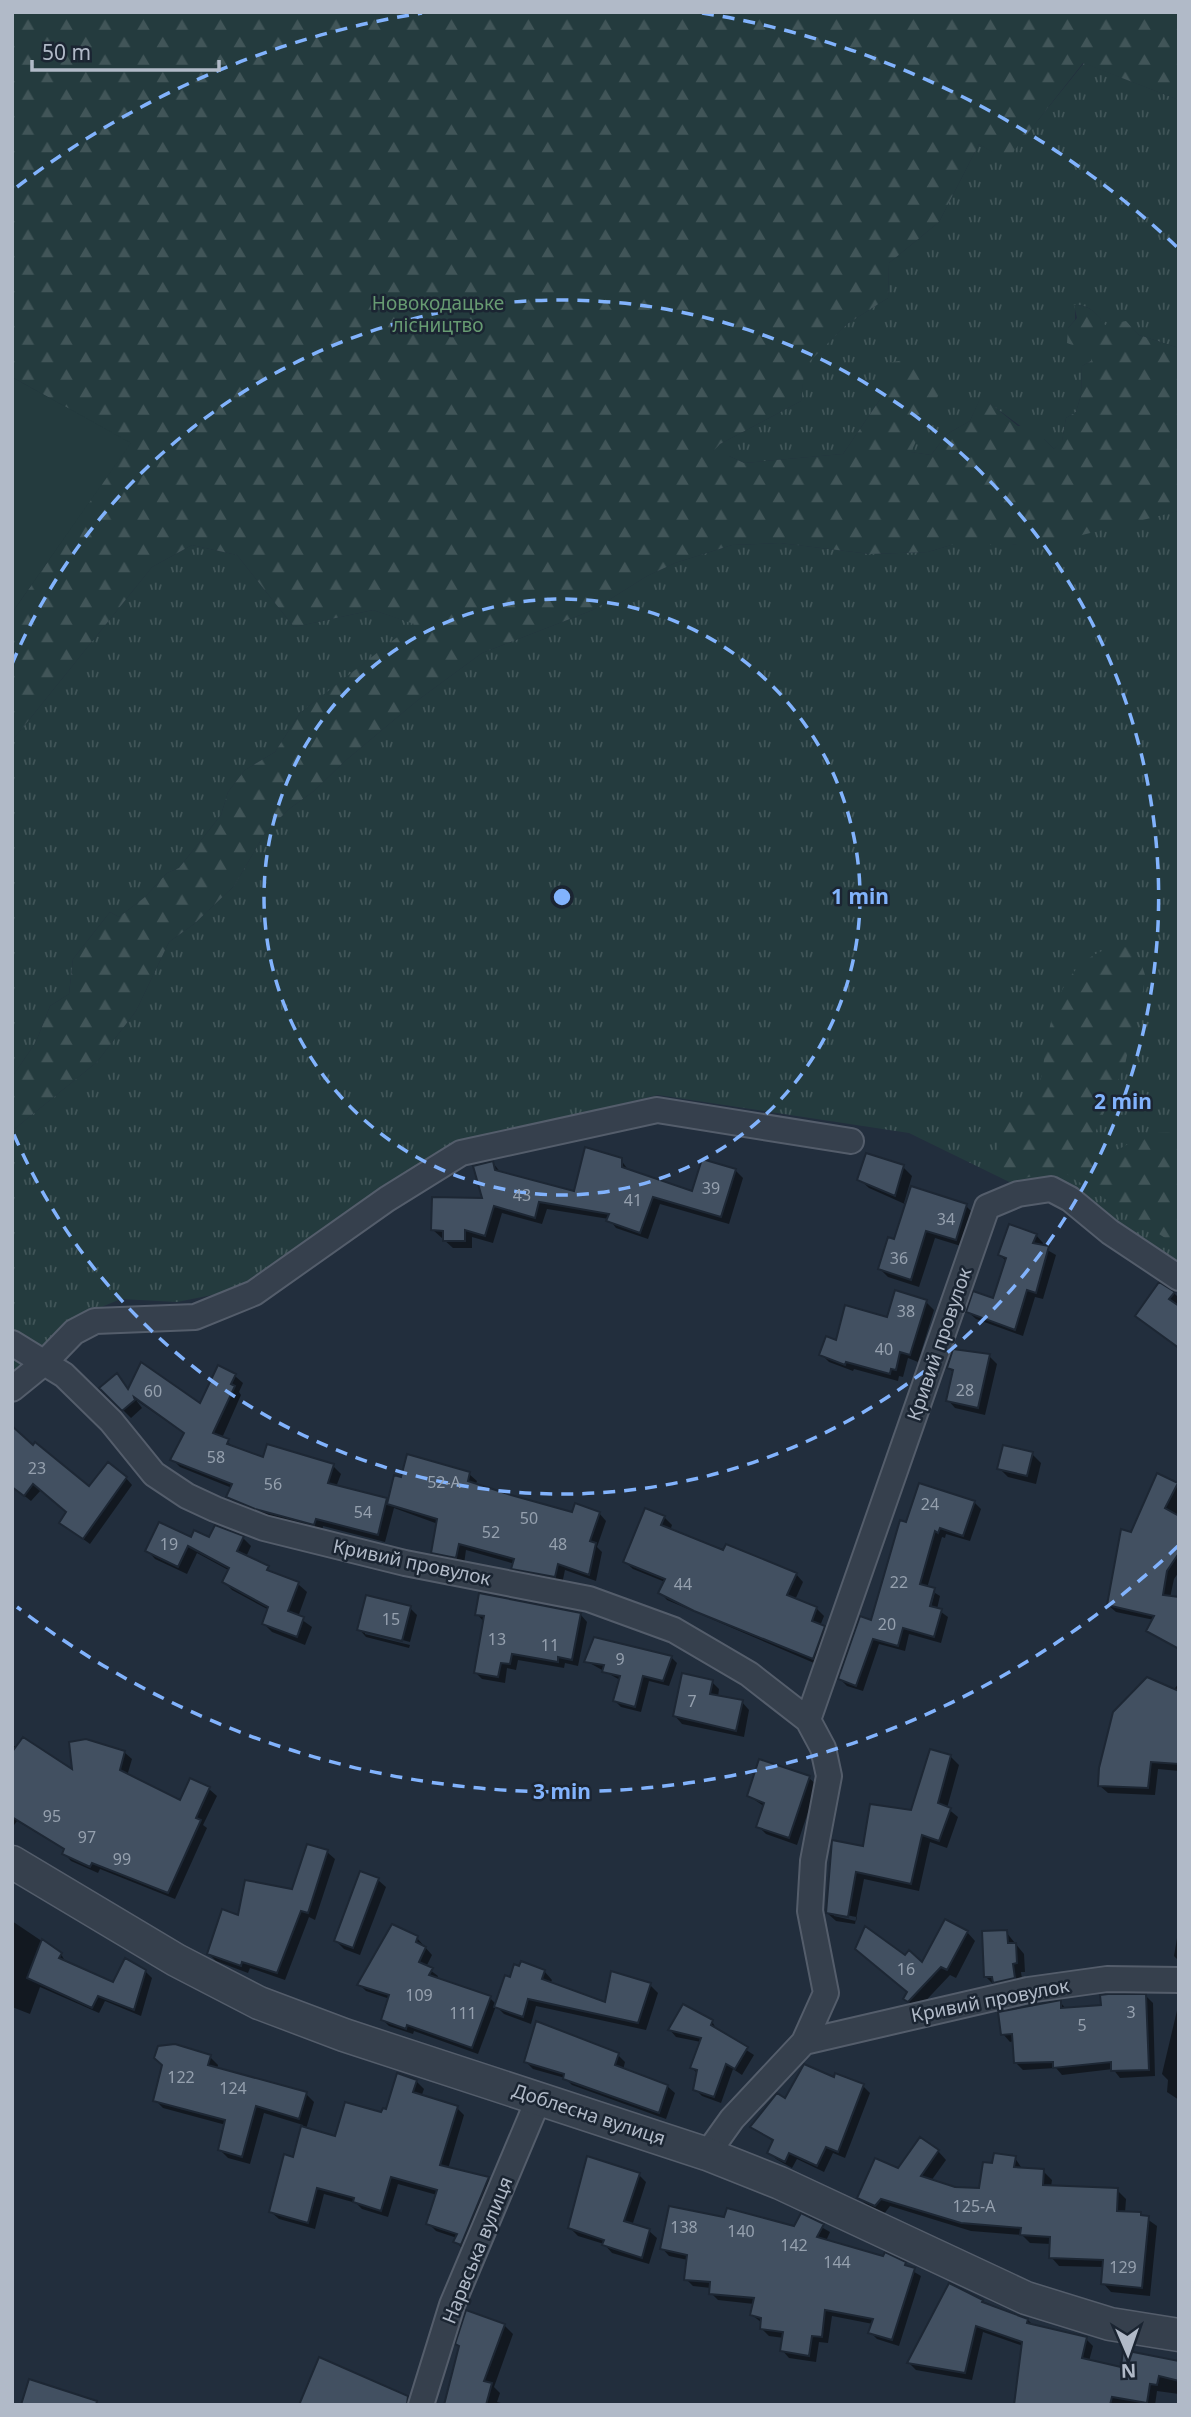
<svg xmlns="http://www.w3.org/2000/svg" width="1191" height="2417" font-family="'Noto Sans',sans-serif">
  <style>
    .grass { fill: url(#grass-tufts) }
    .forest { fill: url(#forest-firs) }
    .garden { fill: #243b3e }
    .shadow { fill: #0007; fill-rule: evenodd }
    .building { fill: #425061; stroke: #1d2734; stroke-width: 2 }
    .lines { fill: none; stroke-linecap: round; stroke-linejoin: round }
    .minor-casing { stroke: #545d6b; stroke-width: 28 }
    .tertiary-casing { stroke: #545d6b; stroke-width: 35 }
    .minor { stroke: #36404d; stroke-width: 24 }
    .tertiary { stroke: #36404d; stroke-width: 32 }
    .ring { fill: none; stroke: #82b3fd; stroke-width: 3.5; stroke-dasharray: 12 9 }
    .labels { text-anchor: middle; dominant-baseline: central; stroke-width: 5; stroke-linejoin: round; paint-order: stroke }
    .number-label { font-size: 16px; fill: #95a0ae }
    .park-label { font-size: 19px; fill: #679b72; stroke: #1b2532 }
    .street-label { font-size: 19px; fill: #b1bac8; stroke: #1b2532 }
    .centre { fill: #82b3fd; stroke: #1b2532; stroke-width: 3.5 }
    .ring-label { font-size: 21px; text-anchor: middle; font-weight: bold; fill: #82b3fd; stroke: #1b2532; stroke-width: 5; stroke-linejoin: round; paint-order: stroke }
  </style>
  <defs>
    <pattern id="grass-tufts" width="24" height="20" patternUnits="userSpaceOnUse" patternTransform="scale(1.75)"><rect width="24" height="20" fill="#243b3e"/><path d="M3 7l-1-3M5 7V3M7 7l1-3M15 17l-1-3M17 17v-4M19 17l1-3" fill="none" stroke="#415558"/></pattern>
    <pattern id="forest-firs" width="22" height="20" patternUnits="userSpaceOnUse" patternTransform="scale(1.75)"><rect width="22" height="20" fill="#243b3e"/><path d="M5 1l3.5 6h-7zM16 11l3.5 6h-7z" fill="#415558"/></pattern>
  </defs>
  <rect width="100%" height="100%" fill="#222e3d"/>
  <!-- grass -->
  <path class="grass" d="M 1084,63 L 1179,100 L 1179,348 L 1139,335 L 1126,322 L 1105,326 C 1097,313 1090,305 1075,305 L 1075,320 L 1068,328 L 1092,352 L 1091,361 L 1082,366 L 1081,395 L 1076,412 L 1066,418 L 1062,442 L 1054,449 L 1044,439 L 1038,439 L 981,397 L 970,421 L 947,434 L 931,455 L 910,452 L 880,387 L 881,398 L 843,454 L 744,463 L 729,456 L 708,456 L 720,444 L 801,401 L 804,366 L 847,324 L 888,298 L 889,263 L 939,222 L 979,144 L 1006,160 Z
    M 1179,511 L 1179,1265 L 909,1133 L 658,1095 L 458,1143 L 237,1290 L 177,1302 L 121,1299 L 67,1321 L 25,1371 L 12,1382 L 12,1131 L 97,1062 L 136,1011 L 169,942 L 194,924 L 234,886 L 265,833 L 289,809 L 314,791 L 345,761 L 418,700 L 482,653 L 593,610 L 647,576 L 675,563 L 732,545 L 780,543 L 870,554 L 928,552 L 951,545 L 1012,545 Z
    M 192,545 L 237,555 L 294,627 L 373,610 L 415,624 L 300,713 L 275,752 L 245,770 L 228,792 L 221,815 L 179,868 L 167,873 L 145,897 L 119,917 L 110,912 L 73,959 L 69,994 L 50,1006 L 36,1042 L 12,1077 L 12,741 L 152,567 Z"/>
  <!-- forest -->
  <path class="forest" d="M 12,12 L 1179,12 L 1179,100 L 1083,63 L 1006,161 L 979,144 L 939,222 L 889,263 L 888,298 L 847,324 L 805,366 L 801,401 L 720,444 L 709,456 L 729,456 L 744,463 L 843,454 L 881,398 L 880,387 L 888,363 C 916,357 927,358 944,383 L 911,452 L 931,455 L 947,434 L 970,421 L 981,396 L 1018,426 L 1034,425 L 1038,438 L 1044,439 L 1054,449 L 1062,441 L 1066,418 L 1076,412 L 1081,395 L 1082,366 L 1091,361 L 1091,352 L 1067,343 L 1068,328 L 1077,318 L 1074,305 C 1090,305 1097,313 1105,325 L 1126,321 L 1139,335 L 1179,348 L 1179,511 L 1074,537 L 1012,545 L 951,545 L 928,552 L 870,554 L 780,543 L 732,545 L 675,563 L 647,576 L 593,610 L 482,653 L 418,700 L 345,761 L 314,791 L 289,809 L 265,833 L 234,886 L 194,924 L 169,942 L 136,1011 L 97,1062 L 12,1131 L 12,1077 L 36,1042 L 50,1006 L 69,994 L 73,959 L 110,912 L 119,917 L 145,897 L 167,873 L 179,868 L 221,815 L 228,792 L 245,770 L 275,752 L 300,713 L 414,624 L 373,610 L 294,627 L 237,555 L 192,545 L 152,567 L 12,741 L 12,613 L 130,443 L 12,377 Z
    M 1113,947 L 1130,947 L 1140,959 L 1145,975 L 1143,991 L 1137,1007 L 1125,1065 L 1090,1144 L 1103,1155 C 1134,1146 1143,1127 1179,1134 L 1179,1247 L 1059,1169 L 1021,1179 L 996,1168 L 1000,1127 C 1013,1119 1027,1108 1035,1095 C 1042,1083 1043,1065 1045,1053 C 1052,1007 1064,961 1113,947 Z"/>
  <!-- garden -->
  <path class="garden" d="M 12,377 L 131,443 L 12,613 Z"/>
  <!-- shadow -->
  <path class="shadow" d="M 621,1160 L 629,1171 L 693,1193 L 735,1170 L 743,1178 L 729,1224 L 660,1204 L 648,1239 L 616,1228 L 609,1219 L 547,1209 L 542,1224 L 502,1213 L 493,1243 L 472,1237 L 472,1248 L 453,1248 L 433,1230 L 484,1200 L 493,1163 L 501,1173 L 575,1193 Z
    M 903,1167 L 912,1176 L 904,1203 L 966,1206 L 974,1214 L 964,1247 L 935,1238 L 919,1287 L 888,1277 L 880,1269 L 895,1241 L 907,1205 L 869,1188 L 859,1179 Z
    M 1036,1235 L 1043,1243 L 1042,1247 L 1056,1255 L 1043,1299 L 1035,1297 L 1023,1336 L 976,1319 L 968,1312 L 994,1300 L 1007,1262 L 1000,1255 Z
    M 1174,1293 L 1179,1298 L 1176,1307 L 1179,1309 L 1179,1349 L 1138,1316 Z
    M 926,1302 L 934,1310 L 918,1362 L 908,1358 L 903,1377 L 899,1376 L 898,1381 L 854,1369 L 853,1371 L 829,1362 L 821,1354 L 837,1342 Z
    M 989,1356 L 997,1364 L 985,1415 L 955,1408 L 948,1400 L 954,1373 L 949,1368 Z
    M 117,1375 L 129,1390 L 201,1406 L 235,1376 L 243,1383 L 239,1392 L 241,1395 L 222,1438 L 235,1448 L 264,1460 L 333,1466 L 341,1474 L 336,1487 L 389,1502 L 469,1474 L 477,1481 L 475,1486 L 573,1514 L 599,1513 L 606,1521 L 597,1547 L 602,1552 L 596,1581 L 565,1570 L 562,1584 L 521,1575 L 513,1568 L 515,1564 L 466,1550 L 464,1564 L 440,1560 L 433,1552 L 438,1524 L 394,1508 L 385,1542 L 323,1526 L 322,1532 L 296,1525 L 236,1505 L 229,1497 L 232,1488 L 180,1467 L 172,1459 L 185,1434 L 136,1400 L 142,1408 L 131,1418 L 101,1388 Z
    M 33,1448 L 89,1489 L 126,1478 L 132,1485 L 90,1544 L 61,1523 L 68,1513 L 41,1490 L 31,1501 L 12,1486 Z
    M 1032,1454 L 1041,1463 L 1036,1484 L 1008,1477 L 999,1468 Z
    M 1158,1475 L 1179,1485 L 1179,1572 L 1174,1579 L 1170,1598 L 1178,1625 L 1116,1612 L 1108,1605 L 1132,1534 Z
    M 974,1502 L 981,1509 L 970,1541 L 946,1534 L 945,1538 L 942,1537 L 927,1588 L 940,1596 L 937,1609 L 948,1617 L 941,1643 L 909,1634 L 905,1651 L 879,1644 L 863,1691 L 847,1686 L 840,1679 L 872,1622 L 907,1524 ZM 932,1592 L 935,1592 L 929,1615 L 926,1614 Z
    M 664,1517 L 672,1525 L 670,1531 L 796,1574 L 803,1582 L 795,1600 L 816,1608 L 824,1616 L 820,1626 L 832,1635 L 821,1666 L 667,1600 L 660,1592 L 665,1582 L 633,1569 L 625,1562 Z
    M 243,1538 L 251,1546 L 246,1557 L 275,1575 L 298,1584 L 307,1592 L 298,1617 L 312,1627 L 305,1645 L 272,1632 L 264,1624 L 269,1610 L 232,1590 L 224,1582 L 230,1571 L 197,1553 L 187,1574 L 155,1559 L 147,1550 L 192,1539 Z
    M 410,1608 L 417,1615 L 410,1642 L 365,1630 L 365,1634 L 410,1645 L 409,1648 L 366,1637 L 359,1629 Z
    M 477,1614 L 581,1615 L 587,1622 L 578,1666 L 565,1663 L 564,1668 L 518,1660 L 516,1670 L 507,1668 L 505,1683 L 482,1679 L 475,1672 L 484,1622 Z
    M 671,1657 L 677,1663 L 669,1686 L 649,1681 L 641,1712 L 621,1707 L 615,1701 L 620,1680 L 586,1661 Z
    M 712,1682 L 719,1689 L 718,1697 L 742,1702 L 749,1710 L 744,1737 L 682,1724 L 675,1716 Z
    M 1179,1683 L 1179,1771 L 1158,1769 L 1155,1795 L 1108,1793 L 1100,1786 Z
    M 12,1745 L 75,1772 L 124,1752 L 132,1759 L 127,1776 L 180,1803 L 191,1780 L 209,1789 L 217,1796 L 203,1825 L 207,1828 L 175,1899 L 100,1869 L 98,1873 L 71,1861 L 64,1853 L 65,1850 L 17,1821 L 12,1828 Z
    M 950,1756 L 959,1765 L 947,1808 L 958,1817 L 947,1848 L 930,1842 L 919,1891 L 864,1879 L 855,1924 L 836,1921 L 827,1913 L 865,1848 L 913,1812 ZM 834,1913 L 857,1917 L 856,1921 L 834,1916 Z
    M 809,1778 L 817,1785 L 797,1845 L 766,1834 L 758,1826 L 765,1807 L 749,1796 Z
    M 327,1852 L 335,1859 L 315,1920 L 309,1917 L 285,1980 L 250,1968 L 248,1973 L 216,1961 L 209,1954 L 239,1917 L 294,1891 Z
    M 378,1880 L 386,1887 L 360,1955 L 344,1949 L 336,1941 Z
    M 12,1921 L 61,1954 L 66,1963 L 114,1985 L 145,1971 L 152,1978 L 141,2016 L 105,2001 L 99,2013 L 40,1987 L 30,2014 L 12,2007 Z
    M 1179,1926 L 1179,1961 L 1174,1956 Z
    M 967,1932 L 975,1941 L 956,1978 L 950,1975 L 917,2010 L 906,1999 L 908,1993 L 905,1957 L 923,1965 Z
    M 1006,1932 L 1024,1954 L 1025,1972 L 1021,1972 L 1023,1986 L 995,1986 L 986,1977 Z
    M 417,1938 L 432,1955 L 426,1967 L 438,1976 L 437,1979 L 490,1998 L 496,2004 L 511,1979 L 544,1971 L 552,1980 L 550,1984 L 606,2005 L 650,1985 L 658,1993 L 646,2030 L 536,2006 L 531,2024 L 504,2014 L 496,2006 L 478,2054 L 414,2031 L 413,2034 L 389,2026 L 383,2020 L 390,1999 L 366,1991 L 360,1985 Z
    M 1146,1996 L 1153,2003 L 1155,2076 L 1120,2078 L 1113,2069 L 1062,2075 L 1056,2068 L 1023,2070 L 1016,2063 L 1014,2041 L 1010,2042 L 1003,2034 L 1060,2002 L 1067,2010 L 1102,2007 Z
    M 1179,2002 L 1179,2100 L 1167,2092 L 1168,2080 L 1162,2074 Z
    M 712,2021 L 717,2031 L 754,2055 L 742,2075 L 733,2069 L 721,2103 L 702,2096 L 695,2089 L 698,2074 L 692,2068 L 701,2042 L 676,2037 L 670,2030 Z
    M 618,2055 L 625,2062 L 623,2070 L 667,2086 L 675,2093 L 666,2119 L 572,2085 L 565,2078 L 533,2069 L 526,2062 Z
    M 210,2057 L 218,2065 L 217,2070 L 306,2094 L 314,2102 L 306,2129 L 336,2138 L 388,2111 L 416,2081 L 424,2089 L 421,2097 L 457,2108 L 464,2115 L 448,2169 L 489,2179 L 496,2186 L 463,2249 L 455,2241 L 457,2238 L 436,2231 L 428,2223 L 437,2195 L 398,2184 L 388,2217 L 362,2209 L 356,2203 L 324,2194 L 315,2229 L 279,2219 L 271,2212 L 294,2159 L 303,2125 L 264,2113 L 250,2164 L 228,2158 L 220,2150 L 226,2125 L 163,2108 L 155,2100 Z
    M 835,2080 L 863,2086 L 870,2093 L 845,2158 L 833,2153 L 824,2172 L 797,2159 L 792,2168 L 776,2159 L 769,2152 L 774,2142 L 752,2126 L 786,2100 Z
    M 938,2151 L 946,2160 L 931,2181 L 955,2188 L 981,2190 L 994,2165 L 1015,2158 L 1023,2170 L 1043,2171 L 1052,2180 L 1051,2187 L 1117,2190 L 1126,2199 L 1125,2213 L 1140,2214 L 1157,2226 L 1150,2296 L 1111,2292 L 1103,2283 L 1104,2267 L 1059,2266 L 1051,2257 L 1051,2244 L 1030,2243 L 1022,2235 L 971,2231 L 890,2206 L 884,2214 L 868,2206 L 859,2198 L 899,2170 Z
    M 639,2175 L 646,2182 L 632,2226 L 649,2231 L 657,2238 L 649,2264 L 612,2253 L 604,2244 L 578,2236 L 570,2228 Z
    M 802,2216 L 830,2232 L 826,2241 L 884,2258 L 886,2255 L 921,2276 L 899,2346 L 877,2339 L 870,2332 L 873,2324 L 832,2316 L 828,2343 L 819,2342 L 816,2362 L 789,2358 L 782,2350 L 784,2338 L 769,2336 L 762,2329 L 762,2323 L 752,2315 L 754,2304 L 718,2300 L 711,2293 L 711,2288 L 693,2286 L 686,2279 L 688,2260 L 669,2256 L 662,2248 L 725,2219 L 795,2228 Z
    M 982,2301 L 1028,2320 L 1034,2326 L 1086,2339 L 1093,2346 L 1089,2361 L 1122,2369 L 1179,2363 L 1179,2394 L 1157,2391 L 1155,2405 L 1016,2405 L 1023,2346 L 983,2332 L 972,2380 L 916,2370 L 909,2363 Z
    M 504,2325 L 513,2334 L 494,2387 L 500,2393 L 497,2402 L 509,2405 L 446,2405 Z"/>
  <!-- building -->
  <path class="building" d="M 585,1147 L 622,1158 L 622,1167 L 692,1191 L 702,1159 L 736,1169 L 721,1217 L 653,1197 L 640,1233 L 606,1221 L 609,1214 L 539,1202 L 535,1218 L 494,1206 L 485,1236 L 465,1230 L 465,1241 L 443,1241 L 443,1231 L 431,1230 L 432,1197 L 482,1198 L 473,1166 L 493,1161 L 495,1170 L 574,1191 Z
    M 866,1153 L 904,1165 L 895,1196 L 857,1180 Z
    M 911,1186 L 967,1204 L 956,1240 L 926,1231 L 911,1280 L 878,1269 L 888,1237 L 894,1239 Z
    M 1009,1224 L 1037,1234 L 1033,1243 L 1049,1246 L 1036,1293 L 1027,1290 L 1015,1330 L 966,1312 L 973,1291 L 993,1298 L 1006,1258 L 998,1255 Z
    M 1159,1282 L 1175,1292 L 1169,1299 L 1179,1306 L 1179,1348 L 1135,1316 Z
    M 895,1290 L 927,1300 L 910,1355 L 900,1352 L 896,1370 L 891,1369 L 890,1374 L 846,1362 L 845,1365 L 819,1355 L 826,1336 L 836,1340 L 845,1305 L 887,1317 Z
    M 953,1349 L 990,1354 L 978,1408 L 946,1401 L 953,1370 L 947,1368 Z
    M 141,1362 L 200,1403 L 218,1365 L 236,1374 L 231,1384 L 235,1386 L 213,1433 L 229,1439 L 227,1444 L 263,1457 L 267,1444 L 334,1464 L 328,1483 L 387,1498 L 378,1535 L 316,1519 L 314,1525 L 255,1509 L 226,1497 L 232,1484 L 170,1460 L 184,1433 L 134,1397 L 135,1400 L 122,1411 L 99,1388 L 117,1373 L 128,1389 Z
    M 12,1426 L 33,1445 L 35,1442 L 89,1486 L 108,1462 L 127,1477 L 83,1539 L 59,1523 L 66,1512 L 33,1484 L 24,1496 L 12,1487 Z
    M 1003,1445 L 1033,1452 L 1027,1476 L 997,1469 Z
    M 407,1454 L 470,1472 L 468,1481 L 511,1495 L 572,1512 L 575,1503 L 600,1512 L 590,1541 L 596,1543 L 589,1575 L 558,1564 L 555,1577 L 511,1569 L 514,1559 L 459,1544 L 456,1558 L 431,1553 L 437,1519 L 387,1504 L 394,1475 L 401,1477 Z
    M 1157,1473 L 1178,1483 L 1165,1508 L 1179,1516 L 1179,1553 L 1167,1571 L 1163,1595 L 1179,1597 L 1179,1649 L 1146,1631 L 1154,1616 L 1107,1605 L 1121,1529 L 1131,1532 Z
    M 919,1483 L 975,1501 L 963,1536 L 940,1528 L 938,1533 L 935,1531 L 920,1584 L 935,1588 L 930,1606 L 942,1609 L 934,1637 L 903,1628 L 898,1646 L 873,1639 L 856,1686 L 838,1679 L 860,1616 L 871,1620 L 900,1520 L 906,1522 Z
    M 645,1508 L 665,1516 L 661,1525 L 723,1550 L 726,1544 L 797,1573 L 787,1595 L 817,1607 L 812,1621 L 825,1626 L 813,1659 L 694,1611 L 658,1593 L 665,1579 L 623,1562 Z
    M 159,1522 L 191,1537 L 194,1530 L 209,1537 L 215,1525 L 244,1536 L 237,1551 L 269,1566 L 267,1570 L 299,1582 L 288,1611 L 304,1617 L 297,1637 L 262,1624 L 268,1607 L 222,1582 L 229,1568 L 188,1546 L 178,1567 L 145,1551 Z
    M 479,1593 L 581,1613 L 572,1660 L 558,1657 L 558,1662 L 512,1654 L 510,1664 L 501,1663 L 498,1677 L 474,1673 L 484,1616 L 475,1615 Z
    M 366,1595 L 411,1606 L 402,1641 L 357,1630 Z
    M 594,1637 L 672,1656 L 663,1681 L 643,1676 L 635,1707 L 613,1701 L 620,1676 L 602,1672 L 604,1665 L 584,1662 Z
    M 682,1673 L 713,1680 L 710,1694 L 743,1700 L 736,1731 L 673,1716 Z
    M 1147,1677 L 1179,1691 L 1179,1764 L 1151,1762 L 1148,1788 L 1098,1786 L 1099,1768 L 1113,1712 Z
    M 23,1737 L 72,1769 L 69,1742 L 86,1739 L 125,1751 L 120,1770 L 180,1800 L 190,1778 L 210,1787 L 196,1818 L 201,1820 L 168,1893 L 92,1863 L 90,1867 L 62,1854 L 64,1849 L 12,1817 L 12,1752 Z
    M 930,1749 L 951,1755 L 938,1803 L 951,1808 L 939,1841 L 922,1835 L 911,1884 L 856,1872 L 848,1917 L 826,1913 L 832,1840 L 863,1846 L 870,1804 L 911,1810 Z
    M 759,1759 L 810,1776 L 789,1838 L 756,1827 L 764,1803 L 747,1796 Z
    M 307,1844 L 328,1850 L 308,1913 L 301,1911 L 277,1973 L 242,1962 L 241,1966 L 207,1954 L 222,1909 L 238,1915 L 245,1880 L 292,1889 Z
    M 360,1871 L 379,1878 L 353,1948 L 334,1941 Z
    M 945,1919 L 968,1931 L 947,1970 L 941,1967 L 908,2002 L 903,1999 L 907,1992 L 855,1949 L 865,1926 L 905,1955 L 909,1950 L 922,1962 Z
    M 392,1924 L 418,1936 L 416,1942 L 426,1947 L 419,1962 L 433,1968 L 429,1975 L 491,1996 L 472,2048 L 407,2025 L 406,2029 L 381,2020 L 389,1995 L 357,1985 Z
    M 1007,1930 L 1008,1943 L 1016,1943 L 1017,1963 L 1013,1964 L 1015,1978 L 993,1983 L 992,1977 L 984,1977 L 982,1931 Z
    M 42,1939 L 62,1953 L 59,1958 L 113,1982 L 125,1958 L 146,1970 L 134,2010 L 98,1996 L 92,2008 L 27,1978 Z
    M 521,1961 L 545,1970 L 542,1979 L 605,2002 L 611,1971 L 651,1983 L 638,2023 L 528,1999 L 523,2017 L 494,2007 L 505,1975 L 510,1977 L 514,1964 L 519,1966 Z
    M 1108,1994 L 1146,1994 L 1149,2070 L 1111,2071 L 1111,2062 L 1053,2068 L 1053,2062 L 1014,2063 L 1012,2034 L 1001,2035 L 998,2012 L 1061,2000 L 1061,2008 L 1101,2005 L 1100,1995 Z
    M 683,2004 L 713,2020 L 711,2025 L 748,2047 L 735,2069 L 726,2064 L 714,2097 L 693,2090 L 697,2070 L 690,2068 L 701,2038 L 668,2030 Z
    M 536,2021 L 619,2053 L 615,2065 L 668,2085 L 659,2113 L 563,2079 L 564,2074 L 524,2062 Z
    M 175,2044 L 211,2055 L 208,2065 L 307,2092 L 299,2119 L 256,2106 L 242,2157 L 218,2150 L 225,2120 L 153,2101 L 162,2065 L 154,2058 L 158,2046 Z
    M 804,2064 L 834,2077 L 835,2073 L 864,2084 L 838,2152 L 826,2147 L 817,2166 L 789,2153 L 785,2162 L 767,2153 L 773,2140 L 750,2127 L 777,2093 L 785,2098 Z
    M 397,2073 L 417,2080 L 413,2092 L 458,2106 L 440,2165 L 489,2177 L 461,2245 L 453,2242 L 457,2234 L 426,2224 L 437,2190 L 391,2177 L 381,2211 L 353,2202 L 354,2198 L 317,2188 L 308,2223 L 269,2212 L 284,2154 L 293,2157 L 301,2126 L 335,2136 L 345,2102 L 381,2112 L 383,2108 L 386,2109 Z
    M 920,2137 L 939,2150 L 921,2176 L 955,2187 L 979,2188 L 983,2162 L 992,2163 L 994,2153 L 1016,2156 L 1014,2167 L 1044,2169 L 1043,2185 L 1118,2188 L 1117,2211 L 1141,2212 L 1141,2215 L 1149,2216 L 1142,2288 L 1101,2284 L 1103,2260 L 1049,2258 L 1050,2237 L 1020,2235 L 1021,2228 L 961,2223 L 881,2199 L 875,2206 L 857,2198 L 875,2158 L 898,2168 Z
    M 587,2156 L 640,2173 L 624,2221 L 650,2229 L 642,2258 L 602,2245 L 604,2240 L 568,2228 Z
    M 669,2206 L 724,2217 L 727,2208 L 794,2226 L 801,2213 L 824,2224 L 817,2237 L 883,2256 L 885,2252 L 906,2262 L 905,2265 L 915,2268 L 892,2340 L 868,2333 L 873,2319 L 825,2310 L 822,2337 L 812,2336 L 809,2356 L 780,2351 L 783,2332 L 760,2329 L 761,2318 L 750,2315 L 754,2298 L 709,2294 L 710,2282 L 684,2280 L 687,2255 L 660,2249 Z
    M 949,2283 L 983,2300 L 982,2302 L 1028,2319 L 1027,2323 L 1087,2337 L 1082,2358 L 1121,2367 L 1123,2350 L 1179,2361 L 1179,2381 L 1159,2376 L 1157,2385 L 1150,2384 L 1147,2403 L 1112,2397 L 1110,2405 L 1014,2405 L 1022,2342 L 976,2326 L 965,2373 L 907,2363 Z
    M 466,2310 L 505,2324 L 484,2381 L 492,2383 L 486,2405 L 444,2405 L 459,2346 L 455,2344 Z
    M 319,2357 L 408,2396 L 407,2405 L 299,2405 Z
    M 29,2379 L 97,2401 L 96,2405 L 21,2405 Z"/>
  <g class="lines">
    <defs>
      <path id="minor" d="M 12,1343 L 64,1375 L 111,1421 L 154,1474 L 187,1496 L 215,1509 L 264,1528 L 405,1563 L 589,1599 L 674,1630 L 749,1674 L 808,1720 L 823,1748 L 829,1776 L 813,1861 L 810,1911 L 826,1993 L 804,2042
        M 12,1389 L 44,1363 L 74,1332 L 95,1321 L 195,1317 L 254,1293 L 387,1199 L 461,1153 L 657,1110 L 851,1141
        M 808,1720 L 987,1207 L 1018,1194 L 1051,1189 L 1070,1199 L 1110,1232 L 1179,1278
        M 707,2154 L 732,2119 L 804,2042 L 1028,1990 L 1107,1979 L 1179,1980
        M 421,2405 L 452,2305 L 539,2098"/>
      <path id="tertiary" d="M 12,1862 L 176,1960 L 259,2003 L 344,2035 L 707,2154 L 780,2183 L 1026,2298 L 1110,2324 L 1179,2335"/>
    </defs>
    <!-- minor casing -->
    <use href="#minor" class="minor-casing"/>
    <!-- tertiary casing -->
    <use href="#tertiary" class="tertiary-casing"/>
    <!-- minor -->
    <use href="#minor" class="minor"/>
    <!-- tertiary -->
    <use href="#tertiary" class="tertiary"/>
  </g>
  <!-- distance rings -->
  <g class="ring">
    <circle cx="562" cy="897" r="298"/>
    <path d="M12 664A597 597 0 1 1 12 1130"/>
    <path d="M1178 1546A895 895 0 0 1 17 1607M17 187A895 895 0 0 1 422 13M702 13A895 895 0 0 1 1178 248"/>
  </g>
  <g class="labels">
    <!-- number labels -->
    <g class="number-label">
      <text x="711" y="1188">39</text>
      <text x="522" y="1195">43</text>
      <text x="633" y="1200">41</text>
      <text x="946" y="1219">34</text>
      <text x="899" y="1258">36</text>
      <text x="906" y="1311">38</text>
      <text x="884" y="1349">40</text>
      <text x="965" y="1390">28</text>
      <text x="153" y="1391">60</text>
      <text x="216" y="1457">58</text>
      <text x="37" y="1468">23</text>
      <text x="444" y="1482">52-А</text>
      <text x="273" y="1484">56</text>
      <text x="930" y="1504">24</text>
      <text x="363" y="1512">54</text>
      <text x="529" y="1518">50</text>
      <text x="491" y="1532">52</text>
      <text x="169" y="1544">19</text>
      <text x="558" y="1544">48</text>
      <text x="899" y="1582">22</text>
      <text x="683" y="1584">44</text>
      <text x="391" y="1619">15</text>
      <text x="887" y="1624">20</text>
      <text x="497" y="1639">13</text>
      <text x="550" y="1645">11</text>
      <text x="620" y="1659">9</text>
      <text x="692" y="1701">7</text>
      <text x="52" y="1816">95</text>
      <text x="87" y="1837">97</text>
      <text x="122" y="1859">99</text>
      <text x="906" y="1969">16</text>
      <text x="419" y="1995">109</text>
      <text x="1131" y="2012">3</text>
      <text x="463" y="2013">111</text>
      <text x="1082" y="2025">5</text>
      <text x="181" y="2077">122</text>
      <text x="233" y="2088">124</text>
      <text x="974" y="2206">125-А</text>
      <text x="684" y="2227">138</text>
      <text x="741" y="2231">140</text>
      <text x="794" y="2245">142</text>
      <text x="837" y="2262">144</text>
      <text x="1123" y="2267">129</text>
    </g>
    <!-- park labels -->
    <g class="park-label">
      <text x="438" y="303">Новокодацьке<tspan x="438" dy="22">лісництво</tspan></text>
    </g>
    <!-- street labels -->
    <g class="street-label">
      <text transform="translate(939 1344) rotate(-71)">Кривий провулок</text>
      <text transform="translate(412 1562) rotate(12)">Кривий провулок</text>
      <text transform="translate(990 2000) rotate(-11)">Кривий провулок</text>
      <text transform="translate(589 2114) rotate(18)">Доблесна вулиця</text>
      <text transform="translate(477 2250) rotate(-68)">Нарвська вулиця</text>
    </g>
  </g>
  <circle cx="562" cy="897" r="10" class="centre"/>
  <g class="ring-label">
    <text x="860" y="904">1 min</text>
    <text x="1123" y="1109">2 min</text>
    <text x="562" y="1799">3 min</text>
  </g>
  <!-- border -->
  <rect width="1191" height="2417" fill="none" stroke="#b1bac8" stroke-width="28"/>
  <!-- north arrow -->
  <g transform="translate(1128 2354) rotate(178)" stroke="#1b2532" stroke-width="5" paint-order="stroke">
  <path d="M0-5L12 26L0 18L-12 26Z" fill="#b1bac8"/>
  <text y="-10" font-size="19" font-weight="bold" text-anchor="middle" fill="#b1bac8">N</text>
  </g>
  <!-- scale -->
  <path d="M32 60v10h187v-10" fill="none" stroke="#b1bac8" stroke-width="3.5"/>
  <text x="42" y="60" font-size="21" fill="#b1bac8" stroke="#1b2532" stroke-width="5" paint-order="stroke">50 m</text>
</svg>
